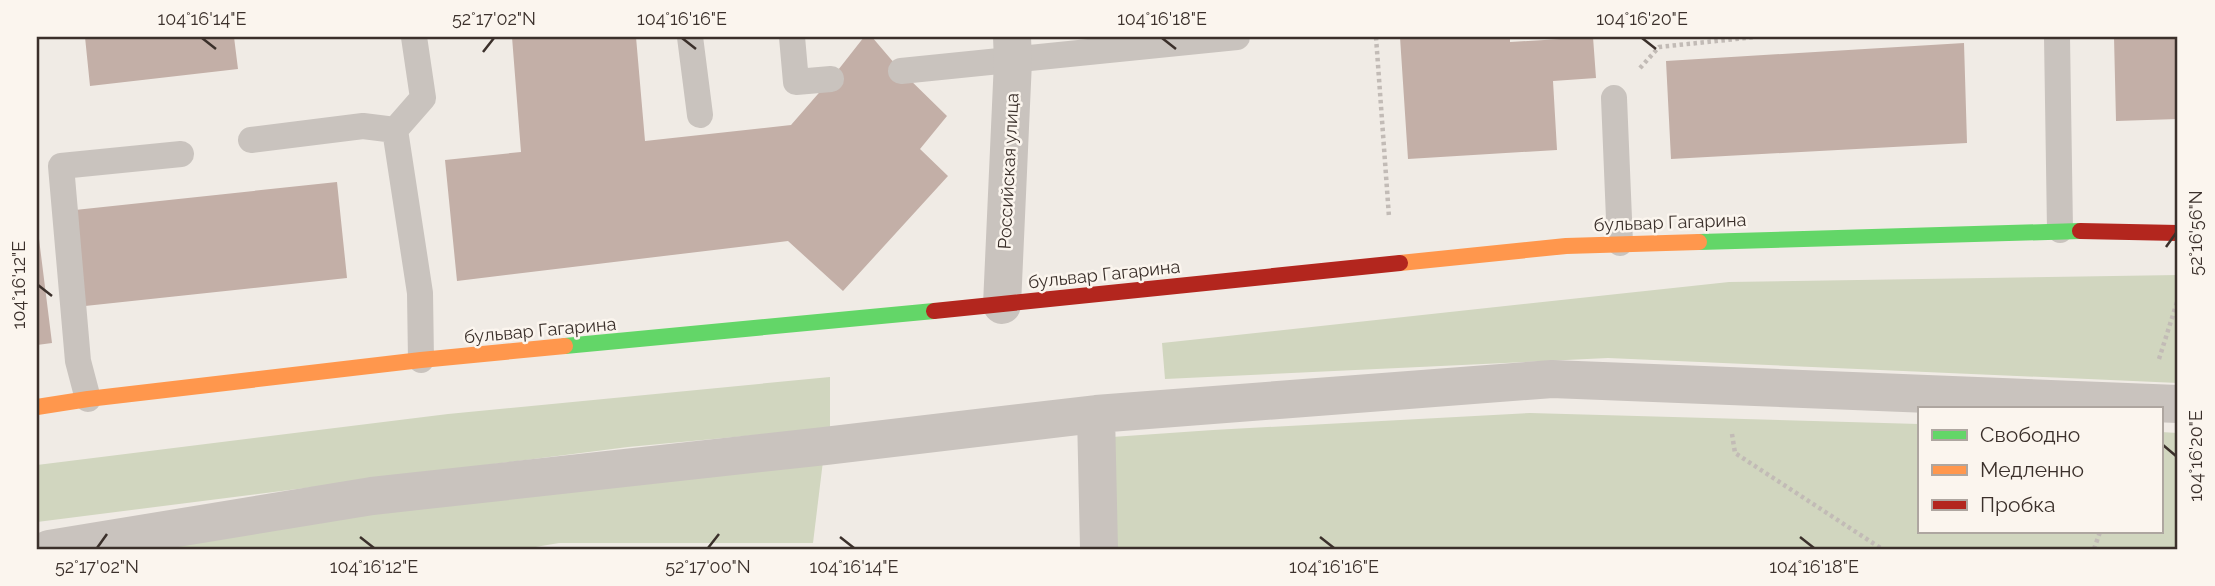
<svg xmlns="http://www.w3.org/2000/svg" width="2215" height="586" font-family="Raleway,sans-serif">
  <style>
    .green { fill: #d1d6bf }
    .building { fill: #c3afa7 }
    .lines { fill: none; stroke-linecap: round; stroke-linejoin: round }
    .path { stroke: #c2bbb6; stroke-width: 4.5; stroke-dasharray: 3.5 3.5; stroke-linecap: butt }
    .lane { stroke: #c9c3be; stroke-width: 26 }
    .street { stroke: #c9c3be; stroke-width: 38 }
    .fast { stroke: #63d668; stroke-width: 16 }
    .slow { stroke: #ff974d; stroke-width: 16 }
    .jam { stroke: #b3261e; stroke-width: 16 }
    .ticks { fill: none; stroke: #3b302b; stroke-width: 2.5 }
    .labels { text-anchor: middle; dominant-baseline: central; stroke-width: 5; stroke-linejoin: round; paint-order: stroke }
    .street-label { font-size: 18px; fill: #3b302b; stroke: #fbf5ee }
    .neatline { fill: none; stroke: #3b302b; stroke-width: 2.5 }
    .ticks-label { font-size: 18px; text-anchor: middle; fill: #3b302b }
  </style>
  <rect width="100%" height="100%" fill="#f0ebe5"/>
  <!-- green -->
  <path class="green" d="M 2178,275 L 2178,383 L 1608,358 L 1165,379 L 1162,343 L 1729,282 Z
    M 830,377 L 830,428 L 628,447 L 37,522 L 37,465 L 448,414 Z
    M 1530,413 L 1919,424 L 1919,532 L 2161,532 L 2161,432 L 2178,433 L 2178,549 L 1114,549 L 1112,437 L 1213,430 Z
    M 823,461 L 813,543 L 559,543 L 524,549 L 122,549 L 553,487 Z"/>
  <!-- building -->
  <path class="building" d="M 85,37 L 234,37 L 238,69 L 90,86 Z
    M 512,37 L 636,37 L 645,141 L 791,125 L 831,79 L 864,37 L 872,37 L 901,71 L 947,116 L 920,149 L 948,176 L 843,291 L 788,241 L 457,281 L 445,160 L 521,152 Z
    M 1400,37 L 1510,37 L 1510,42 L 1593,37 L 1596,78 L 1553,81 L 1557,150 L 1408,159 Z
    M 2114,37 L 2178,37 L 2178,119 L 2116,121 Z
    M 1964,43 L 1967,143 L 1671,159 L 1666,61 Z
    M 337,182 L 347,278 L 85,306 L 75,210 Z
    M 37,239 L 39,239 L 52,343 L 37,345 Z"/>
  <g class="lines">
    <!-- path -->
    <path class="path" d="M 1376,37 L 1389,217
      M 1640,68 L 1659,47 L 1755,37
      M 2159,359 L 2178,299
      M 1732,434 L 1735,453 L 1882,549
      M 2094,549 L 2100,532"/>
    <!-- lane -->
    <path class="lane" d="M 414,37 L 423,98 L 395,130 L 420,293 L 421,360
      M 690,37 L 700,115
      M 792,37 L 796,82 L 831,79
      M 2057,37 L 2060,230
      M 901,71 L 1237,37
      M 1614,98 L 1620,243
      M 251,140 L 363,126 L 395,130
      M 88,399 L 78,361 L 61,166 L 181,154"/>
    <!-- street -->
    <path class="street" d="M 1002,305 L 1013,61 L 1012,37
      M 1096,414 L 1099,549
      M 49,549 L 372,496 L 825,446 L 1096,414 L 1552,379 L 2178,404"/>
    <!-- fast -->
    <path class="fast" d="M 1699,242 L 2080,231
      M 565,346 L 934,311"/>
    <!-- slow -->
    <path class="slow" d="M 1400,263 L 1566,246 L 1699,242
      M 37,407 L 88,399 L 421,360 L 565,346"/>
    <!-- jam -->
    <path class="jam" d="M 2080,231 L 2178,233
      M 934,311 L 1400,263"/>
  </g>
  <!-- ticks -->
  <path class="ticks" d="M 202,38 L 216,49M 682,38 L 696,49M 1162,38 L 1176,49M 1642,38 L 1656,49M 483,52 L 494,38M 2166,247 L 2176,233M 38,285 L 52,296M 2163,445 L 2176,456M 360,537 L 374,548M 840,537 L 854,548M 1320,537 L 1334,548M 1800,537 L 1814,548M 97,548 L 107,534M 708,548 L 719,534"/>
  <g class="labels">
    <!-- street labels -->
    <g class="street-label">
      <text transform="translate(1008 171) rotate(-87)">Российская улица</text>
      <text transform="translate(1670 222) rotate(-2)">бульвар Гагарина</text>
      <text transform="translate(1104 274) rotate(-6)">бульвар Гагарина</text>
      <text transform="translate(540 330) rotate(-5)">бульвар Гагарина</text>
    </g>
  </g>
  <!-- border -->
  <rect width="2215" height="586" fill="none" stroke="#fbf5ee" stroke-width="77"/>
  <!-- legend -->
  <rect x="1918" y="407" width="245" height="126" fill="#fbf5ee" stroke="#aea6a0" stroke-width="2"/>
  <rect x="1932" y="430" width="35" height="10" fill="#63d668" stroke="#aea6a0" stroke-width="2"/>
  <text x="1980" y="442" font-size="21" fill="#3b302b">Свободно</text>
  <rect x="1932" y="465" width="35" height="10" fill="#ff974d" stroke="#aea6a0" stroke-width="2"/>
  <text x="1980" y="477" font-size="21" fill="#3b302b">Медленно</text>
  <rect x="1932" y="500" width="35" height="10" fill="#b3261e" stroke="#aea6a0" stroke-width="2"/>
  <text x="1980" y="512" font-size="21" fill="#3b302b">Пробка</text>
  <rect x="38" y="38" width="2138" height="510" class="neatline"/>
  <g class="ticks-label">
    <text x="202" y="25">104°16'14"E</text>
    <text x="494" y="25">52°17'02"N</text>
    <text x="682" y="25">104°16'16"E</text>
    <text x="1162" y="25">104°16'18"E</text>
    <text x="1642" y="25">104°16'20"E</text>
    <text transform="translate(2196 233) rotate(-90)" y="6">52°16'56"N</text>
    <text transform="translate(19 285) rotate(-90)" y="6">104°16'12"E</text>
    <text transform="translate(2196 456) rotate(-90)" y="6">104°16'20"E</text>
    <text x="97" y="573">52°17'02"N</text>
    <text x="374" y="573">104°16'12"E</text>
    <text x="708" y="573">52°17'00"N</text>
    <text x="854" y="573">104°16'14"E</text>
    <text x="1334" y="573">104°16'16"E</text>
    <text x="1814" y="573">104°16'18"E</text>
  </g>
</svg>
